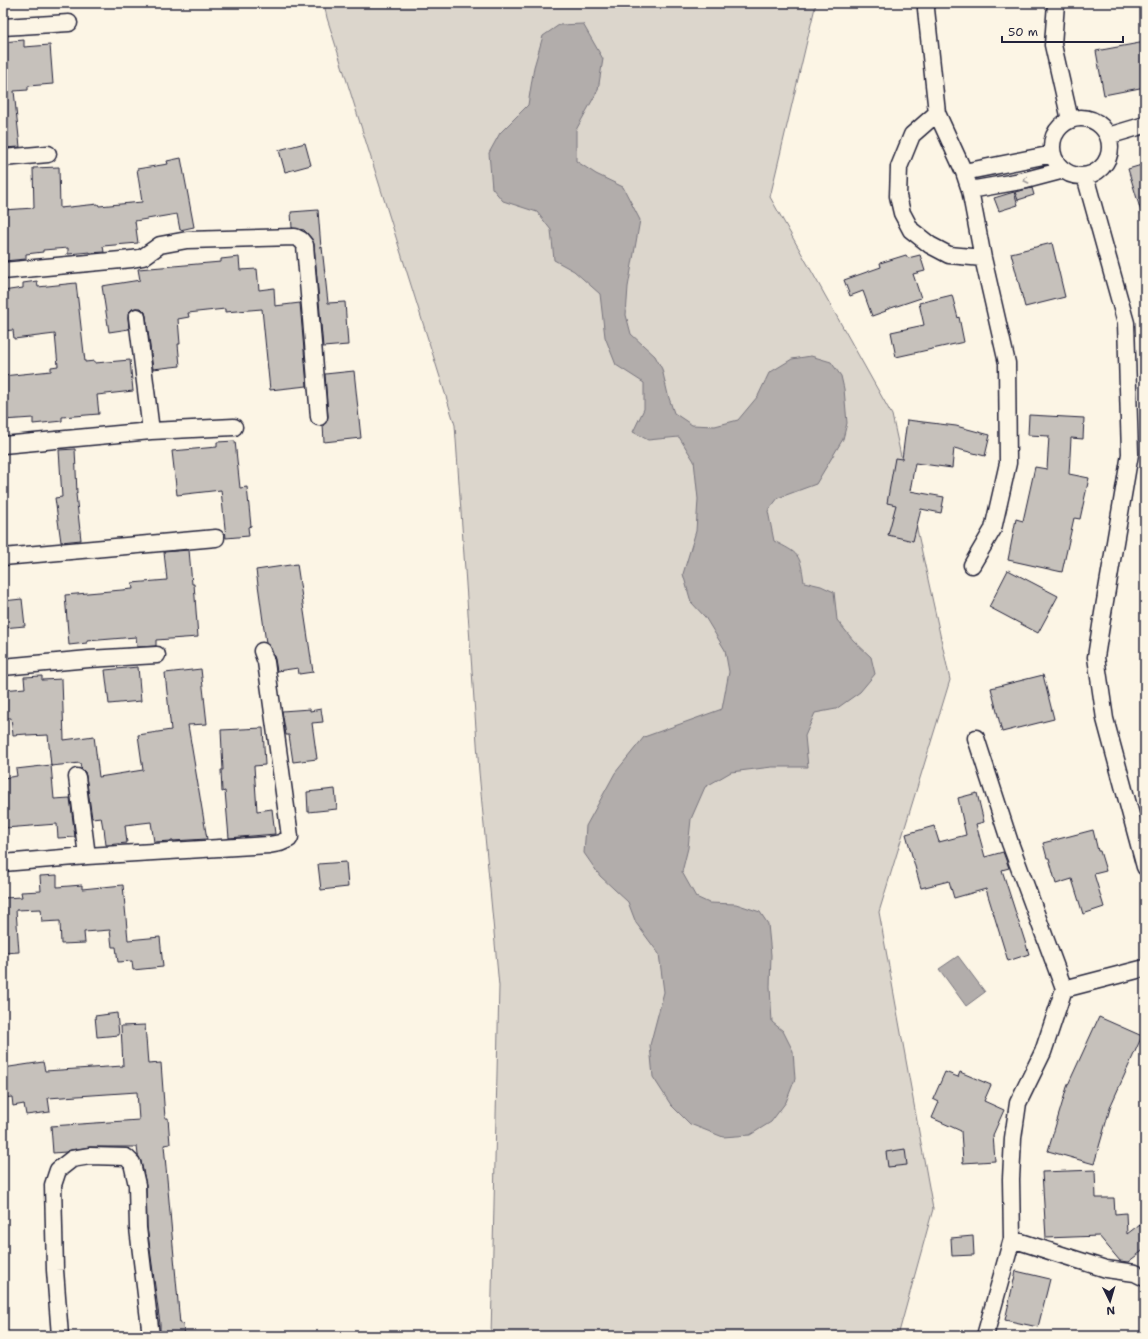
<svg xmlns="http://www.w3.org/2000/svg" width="1148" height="1339" font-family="'Shantell Sans',sans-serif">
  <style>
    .green { fill: #dcd6cc; stroke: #7f7c84 }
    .water { fill: #b2adab; stroke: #78757e }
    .building { fill: #c6c1bb; stroke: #22223b }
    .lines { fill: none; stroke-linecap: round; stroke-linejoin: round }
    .minor-casing { stroke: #22223b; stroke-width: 19 }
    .minor { stroke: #fcf5e5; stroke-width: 16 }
    .oneway { stroke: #9a9698 }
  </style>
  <rect width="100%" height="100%" fill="#fcf5e5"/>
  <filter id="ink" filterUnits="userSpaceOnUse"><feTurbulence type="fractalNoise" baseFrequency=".025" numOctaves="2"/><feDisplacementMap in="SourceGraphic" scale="8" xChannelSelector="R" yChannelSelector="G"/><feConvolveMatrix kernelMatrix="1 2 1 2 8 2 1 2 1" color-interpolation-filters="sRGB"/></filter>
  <g filter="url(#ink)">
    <!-- green -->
    <path class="green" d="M 324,3 L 816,3 L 770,197 L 892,415 L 950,680 L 879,912 L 933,1209 L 898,1336 L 491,1336 L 499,986 L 479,772 L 455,425 L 327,18 Z"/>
    <!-- water -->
    <path class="water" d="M 583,24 L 603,59 L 598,90 L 576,130 L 576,161 L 596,174 L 623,187 L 640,220 L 628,287 L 626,315 L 631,334 L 655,356 L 662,369 L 668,395 L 674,413 L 692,425 L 715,426 L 738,420 L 758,396 L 769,373 L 792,359 L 811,356 L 831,362 L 841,376 L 844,389 L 847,423 L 843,439 L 816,484 L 778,498 L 768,511 L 774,541 C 799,554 800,553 804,582 L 821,586 L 834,592 L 837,620 L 853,640 L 871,657 L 875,674 L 860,692 L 836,709 L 815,713 L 805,736 L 808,767 L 772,767 L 731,772 L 705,787 L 691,819 L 688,848 L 682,872 L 696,897 L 709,903 L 736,904 L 760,912 L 768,924 L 771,955 L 770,987 L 772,1022 L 783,1031 L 793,1051 L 795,1079 L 786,1102 L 771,1122 L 750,1135 L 723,1137 L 690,1124 L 671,1105 L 653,1077 L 650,1045 L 664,992 L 659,954 L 636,923 L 628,902 L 600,876 L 584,853 L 586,826 L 615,773 L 644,737 L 722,709 L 729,672 L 725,650 L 705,617 L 691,602 L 683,574 L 696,531 L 698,499 L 694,461 L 679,437 L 648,440 L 633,432 L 644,409 L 644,383 L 616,365 L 605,337 L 600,294 L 574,271 L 554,260 L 551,230 L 537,212 L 503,201 L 492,188 L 489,153 L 500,133 L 528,105 L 534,67 L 543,36 L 559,25 Z
      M 958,956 L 985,992 L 966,1006 L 939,969 Z"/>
    <!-- building -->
    <path class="building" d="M 24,40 L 24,47 L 50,45 L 53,84 L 28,86 L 28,90 L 14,91 L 20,147 L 3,148 L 3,42 Z
      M 1145,42 L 1145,87 L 1104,95 L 1096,51 Z
      M 305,143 L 311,165 L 285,172 L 279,150 Z
      M 181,158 L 194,227 L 180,230 L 177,214 L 135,221 L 138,243 L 103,246 L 104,252 L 90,253 L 90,252 L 68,254 L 68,248 L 43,250 L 43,252 L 26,254 L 26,259 L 4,261 L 3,210 L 34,208 L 33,168 L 59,167 L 60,208 L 98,204 L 99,206 L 142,202 L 137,169 L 168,164 L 167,161 Z
      M 1145,164 L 1145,214 L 1142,215 L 1128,169 Z
      M 1032,188 L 1034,195 L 1018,200 L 1015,192 Z
      M 1014,192 L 1018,205 L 999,211 L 994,198 Z
      M 318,210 L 321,248 L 322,247 L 328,303 L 345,302 L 348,345 L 323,347 L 314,244 L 312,239 L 304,230 L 292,228 L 291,212 Z
      M 1052,243 L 1065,297 L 1025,307 L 1011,253 Z
      M 906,255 L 908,258 L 920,255 L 925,271 L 913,274 L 921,298 L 885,310 L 886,311 L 872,316 L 863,291 L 850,296 L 844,280 L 881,267 L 880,263 Z
      M 239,257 L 240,270 L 257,269 L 259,290 L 274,288 L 275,306 L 300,303 L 307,386 L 270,390 L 262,309 L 225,312 L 225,309 L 188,313 L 189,317 L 178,319 L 180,344 L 178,344 L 180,366 L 153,369 L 146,316 L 145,312 L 141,308 L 135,308 L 132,309 L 128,313 L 128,318 L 129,329 L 109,332 L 102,286 L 140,280 L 138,269 L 221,262 L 221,259 Z
      M 37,281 L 38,287 L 76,283 L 85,362 L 95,361 L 95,363 L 130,360 L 133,391 L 97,395 L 99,414 L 62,417 L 62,421 L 33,424 L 33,418 L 3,420 L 3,376 L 51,371 L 51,367 L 58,366 L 55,334 L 14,339 L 13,330 L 3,331 L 3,291 L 23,288 L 23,283 Z
      M 952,295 L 958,318 L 959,317 L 964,342 L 896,357 L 891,332 L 924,325 L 919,303 Z
      M 354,371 L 361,438 L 324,442 L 323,425 L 327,421 L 328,416 L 325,374 Z
      M 1029,415 L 1084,418 L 1083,439 L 1071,438 L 1069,474 L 1089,478 L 1080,519 L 1074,518 L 1062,572 L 1008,560 L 1016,519 L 1023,521 L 1035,467 L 1047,469 L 1049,436 L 1028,435 Z
      M 907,420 L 956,426 L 990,435 L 985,456 L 954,448 L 952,468 L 915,463 L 910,491 L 944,497 L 941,513 L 921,509 L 913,541 L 888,535 L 896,505 L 887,503 L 895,458 L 902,459 Z
      M 235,441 L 240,488 L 247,487 L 251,526 L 248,527 L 249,536 L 226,538 L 221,490 L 177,495 L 172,451 L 217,447 L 217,442 Z
      M 75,449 L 77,493 L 76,494 L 81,540 L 61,542 L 55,498 L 62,497 L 59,450 Z
      M 189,550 L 192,584 L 194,584 L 198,637 L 156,640 L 156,646 L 137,647 L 136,637 L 87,641 L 87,643 L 69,645 L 65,595 L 133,589 L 132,583 L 167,580 L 164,552 Z
      M 297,564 L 313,672 L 299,674 L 298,668 L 277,671 L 275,659 L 271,648 L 266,643 L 256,570 Z
      M 1008,570 L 1058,596 L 1038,633 L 989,607 Z
      M 22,599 L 25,626 L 3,628 L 3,601 Z
      M 138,667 L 141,701 L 109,704 L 105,670 Z
      M 201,669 L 207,724 L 188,725 L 207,839 L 154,842 L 151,822 L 125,825 L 127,843 L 106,845 L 104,828 L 103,828 L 101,817 L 92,818 L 86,776 L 85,772 L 81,768 L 80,763 L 51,766 L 48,735 L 27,736 L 27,734 L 13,735 L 11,718 L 3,718 L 3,690 L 25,688 L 24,677 L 42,676 L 42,680 L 62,679 L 64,740 L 94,736 L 99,777 L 143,770 L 138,735 L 171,730 L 165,673 Z
      M 1043,675 L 1054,719 L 1002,732 L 991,688 Z
      M 310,709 L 310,711 L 321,709 L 323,722 L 312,723 L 317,759 L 293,762 L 289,735 L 286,735 L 282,711 Z
      M 263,728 L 265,765 L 254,766 L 257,811 L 272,809 L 275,834 L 229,838 L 225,791 L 222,792 L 221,770 L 223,770 L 221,730 Z
      M 51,765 L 54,799 L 70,798 L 75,837 L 58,838 L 57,824 L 5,828 L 3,778 L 17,776 L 16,769 Z
      M 335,789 L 337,809 L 308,812 L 307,792 Z
      M 977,793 L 984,822 L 976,824 L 985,857 L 1003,852 L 1009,868 L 1002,870 L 1029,954 L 1008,961 L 986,889 L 954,898 L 949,881 L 921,888 L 906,834 L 934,826 L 939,842 L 966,835 L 958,798 Z
      M 1093,830 L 1098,851 L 1100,851 L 1106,871 L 1094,874 L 1104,907 L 1083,914 L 1072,879 L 1056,884 L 1049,858 L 1047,858 L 1043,843 Z
      M 346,862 L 348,887 L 321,890 L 318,864 Z
      M 57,875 L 57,887 L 82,885 L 82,889 L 123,885 L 128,940 L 160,937 L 163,967 L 133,970 L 132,961 L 118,962 L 116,947 L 112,947 L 110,930 L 84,932 L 85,943 L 61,944 L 60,921 L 42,922 L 41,909 L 16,910 L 19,952 L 3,953 L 3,898 L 22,897 L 21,892 L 41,891 L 40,876 Z
      M 117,1013 L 119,1035 L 97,1037 L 95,1016 Z
      M 1099,1017 L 1142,1036 L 1111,1105 L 1094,1164 L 1048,1151 L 1067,1087 Z
      M 145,1025 L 148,1064 L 161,1063 L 165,1118 L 168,1118 L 170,1144 L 164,1145 L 180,1324 L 183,1323 L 184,1336 L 160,1336 L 160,1324 L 147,1227 L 146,1185 L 141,1161 L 138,1155 L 137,1147 L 89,1147 L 70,1150 L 66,1152 L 53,1153 L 51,1126 L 139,1120 L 137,1092 L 48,1098 L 50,1112 L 26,1115 L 24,1104 L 13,1106 L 12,1097 L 3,1098 L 3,1068 L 43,1062 L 45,1071 L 123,1066 L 121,1026 Z
      M 945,1072 L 958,1077 L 960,1072 L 991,1085 L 984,1101 L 1004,1110 L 993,1135 L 995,1161 L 963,1163 L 961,1131 L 932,1118 L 939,1102 L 933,1099 Z
      M 905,1149 L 907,1165 L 888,1167 L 886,1152 Z
      M 1095,1170 L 1096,1198 L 1114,1198 L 1115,1214 L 1126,1213 L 1127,1234 L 1140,1224 L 1145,1230 L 1145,1249 L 1128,1262 L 1120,1261 L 1099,1236 L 1046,1238 L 1042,1172 Z
      M 973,1236 L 974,1255 L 952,1256 L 951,1238 Z
      M 1016,1271 L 1050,1279 L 1038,1327 L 1005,1320 Z"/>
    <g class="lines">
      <defs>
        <path id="minor" d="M 927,3 L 926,9 L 937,113 L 964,172 L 970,190 L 983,258 L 1007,363 L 1008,463 L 993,529 L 972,565
          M 1056,3 L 1053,45 L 1070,120
          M 3,27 L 69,23
          M 937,113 L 912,135 L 899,167 L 898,196 L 902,213 L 911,230 L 930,245 L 949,255 L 983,258
          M1052 147a29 29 0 1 1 58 0a29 29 0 1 1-58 0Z
          M 1108,136 L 1145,125
          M 3,158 L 48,154
          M 964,172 L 1053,154
          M 1085,176 L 1126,323 L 1130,454 L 1103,613 L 1096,657 L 1105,719 L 1145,867
          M 970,190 L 1026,180 L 1064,170
          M 3,271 L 132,259 L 143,257 L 160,245 L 187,240 L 295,237 L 301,240 L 305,245 L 319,417
          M 137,317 L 151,431
          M 3,445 L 151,431 L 234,427
          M 3,557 L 216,538
          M 3,667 L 89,659 L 157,655
          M 976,738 L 1010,843 L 1064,989 L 1043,1052 L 1018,1103 L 1013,1138 L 1011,1179 L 1012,1239 L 985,1336
          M 77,777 L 87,856
          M 3,863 L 87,856 L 269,845 L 280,843 L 289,839 L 290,837 L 289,829 L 266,662 L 262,651
          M 1064,989 L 1145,968
          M 1012,1239 L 1106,1269 L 1135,1273 L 1145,1278
          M 60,1336 L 55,1270 L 53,1185 L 58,1170 L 72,1159 L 90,1156 L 126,1157 L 132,1163 L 137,1185 L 138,1228 L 151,1336"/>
      </defs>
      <!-- minor casing -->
      <use href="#minor" class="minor-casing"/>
      <!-- minor -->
      <use href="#minor" class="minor"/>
    </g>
    <!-- one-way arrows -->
    <defs><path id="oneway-chevron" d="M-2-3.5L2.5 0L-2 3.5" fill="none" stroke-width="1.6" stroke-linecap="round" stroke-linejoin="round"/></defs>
    <use class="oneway" href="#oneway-chevron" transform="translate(1026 180) rotate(168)"/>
  </g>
  <!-- margin -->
  <rect width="1148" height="1339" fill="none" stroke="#fcf5e5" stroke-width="16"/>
  <rect x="8" y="8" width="1132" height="1323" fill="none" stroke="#22223b" stroke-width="1.5" filter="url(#ink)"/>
  <!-- north arrow -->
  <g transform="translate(1110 1301) rotate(175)" stroke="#fcf5e5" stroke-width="3" paint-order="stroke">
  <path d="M0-3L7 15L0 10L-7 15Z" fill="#22223b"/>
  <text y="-6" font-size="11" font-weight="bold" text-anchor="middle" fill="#22223b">N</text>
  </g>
  <!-- scale -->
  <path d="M1002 36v6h121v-6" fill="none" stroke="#22223b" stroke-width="2"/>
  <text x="1008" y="36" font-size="12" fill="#22223b" stroke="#fcf5e5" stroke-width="3" paint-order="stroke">50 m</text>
</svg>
